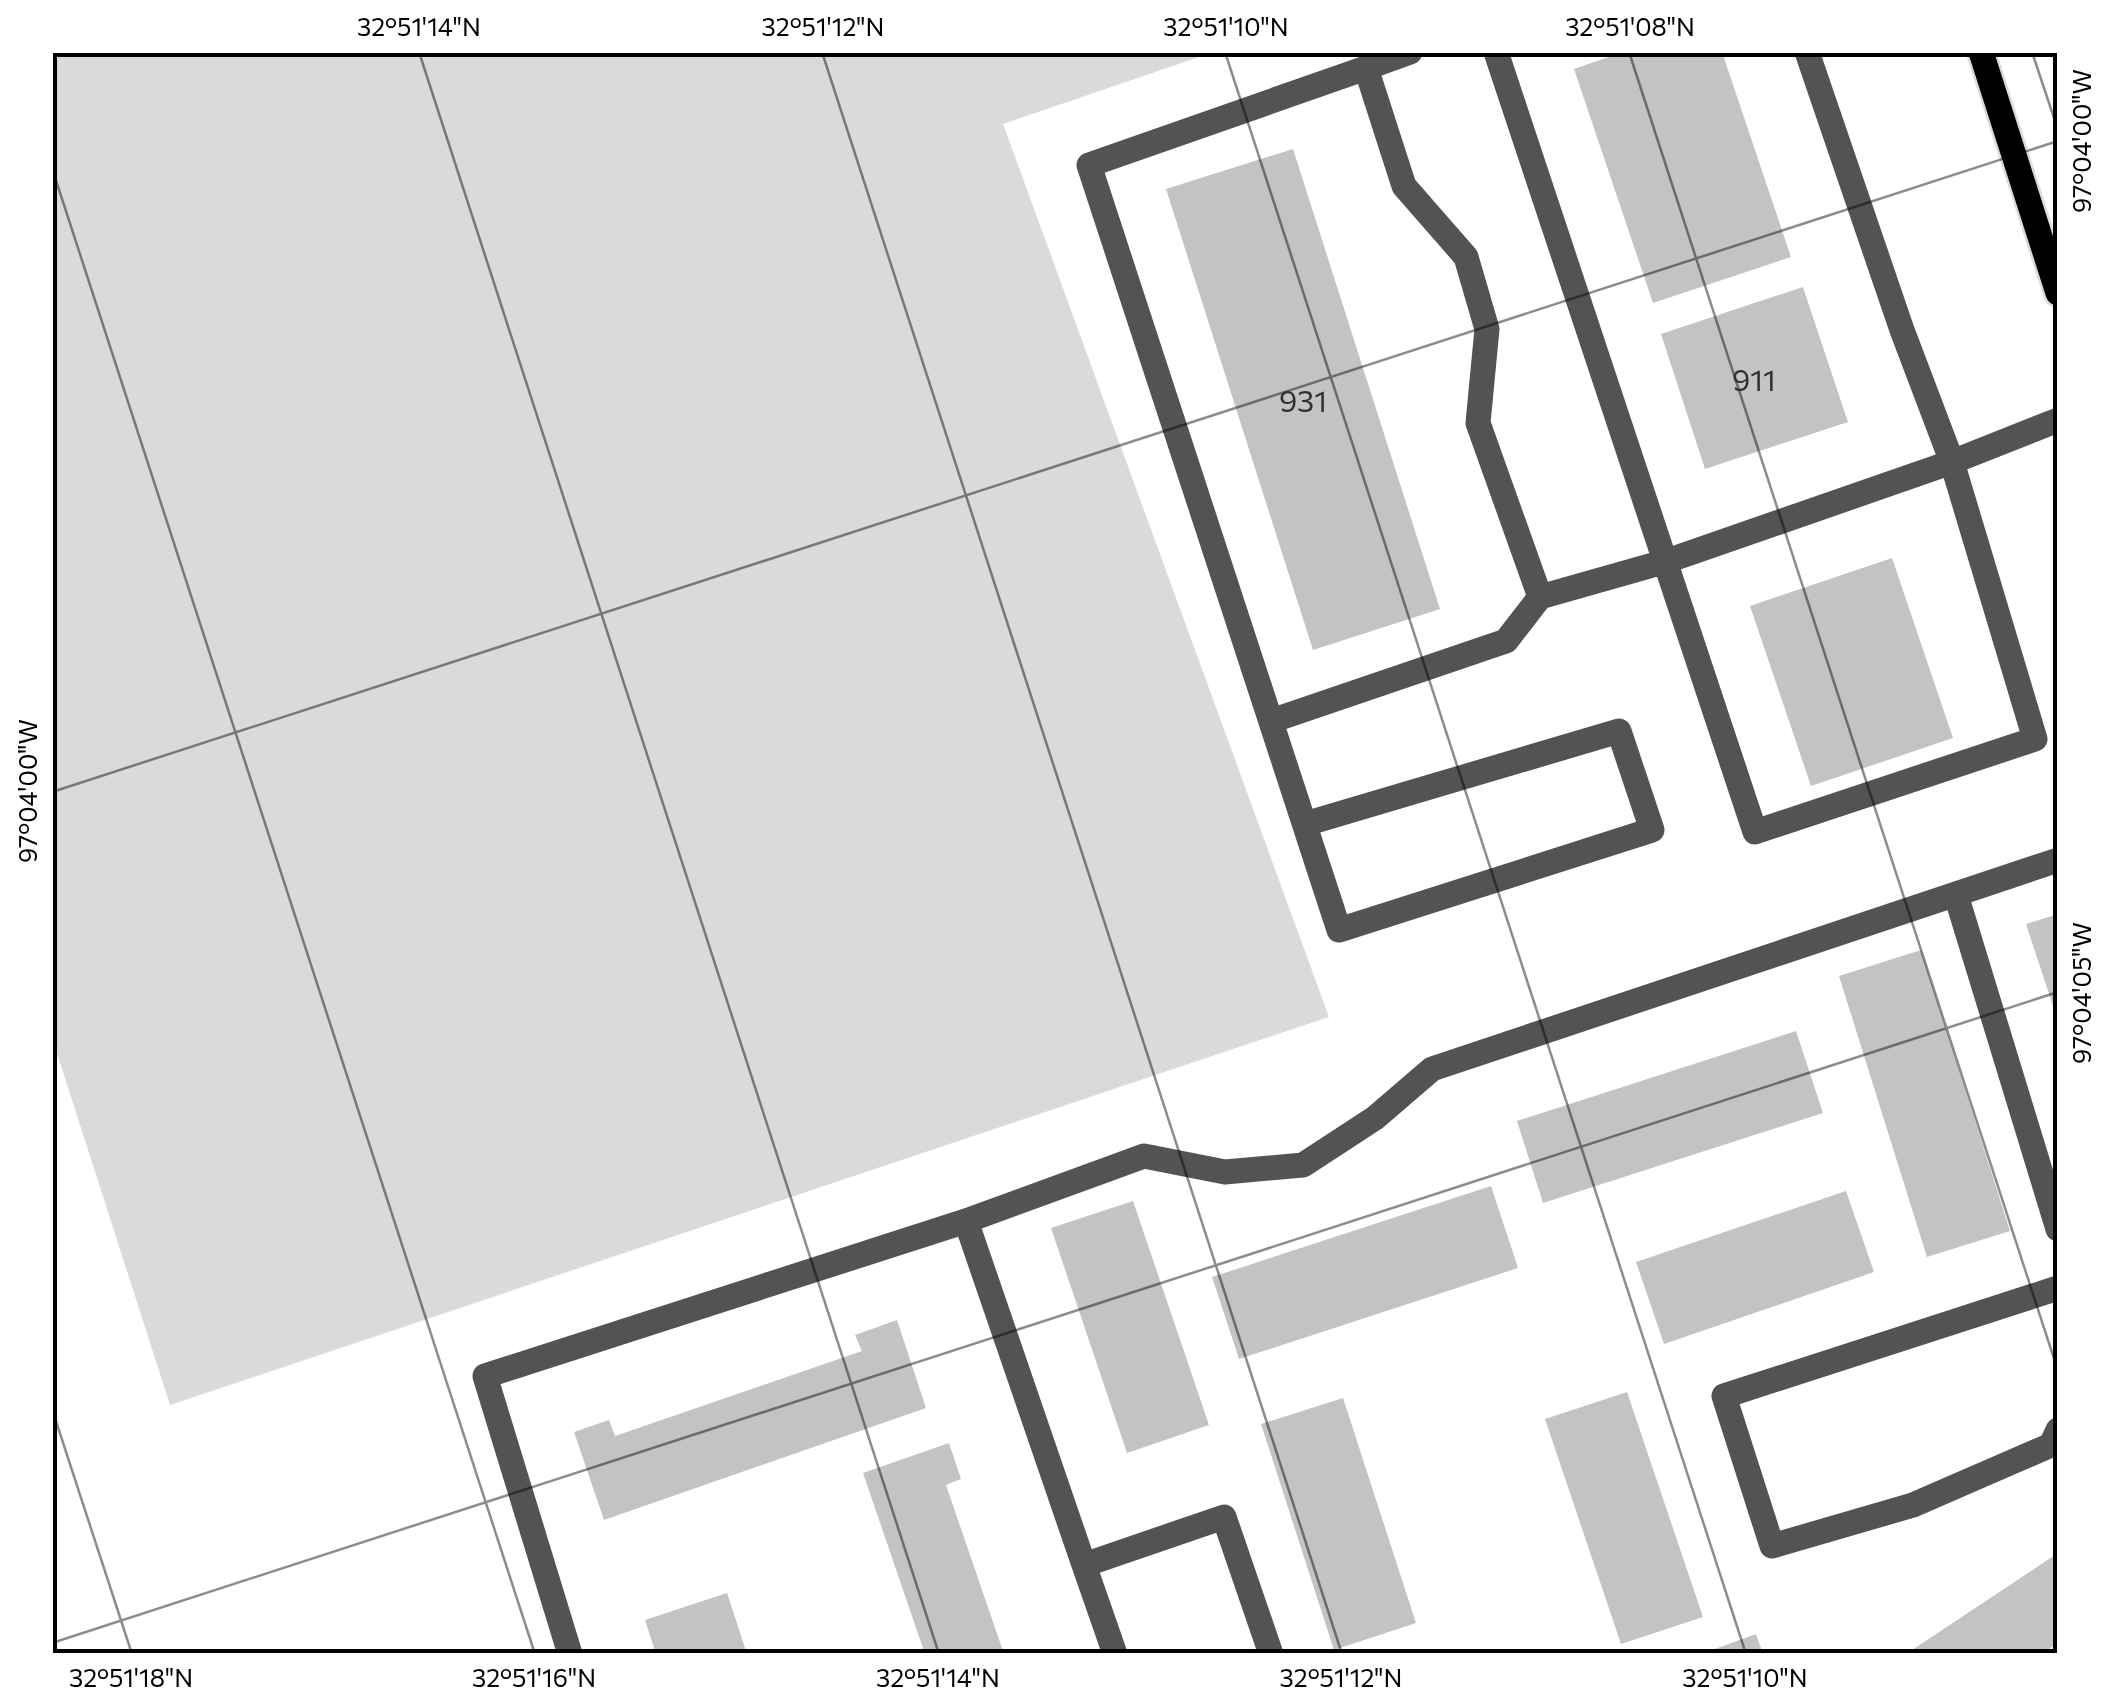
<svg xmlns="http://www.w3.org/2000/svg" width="2110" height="1706" font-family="Commissioner,sans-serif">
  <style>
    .green { fill: #dadada }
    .building { fill: #c3c3c3 }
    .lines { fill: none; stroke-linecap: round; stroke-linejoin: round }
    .major-casing { stroke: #dbdbdb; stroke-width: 30 }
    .minor { stroke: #535353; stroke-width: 25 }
    .major { stroke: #000; stroke-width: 25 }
    .ticks { fill: none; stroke: #000; stroke-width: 2.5; stroke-opacity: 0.45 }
    .labels { text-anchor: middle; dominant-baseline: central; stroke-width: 10; stroke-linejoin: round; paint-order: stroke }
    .number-label { font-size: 30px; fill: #313131 }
    .neatline { fill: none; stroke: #000; stroke-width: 4 }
    .ticks-label { font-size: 25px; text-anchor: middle; fill: #000 }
  </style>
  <rect width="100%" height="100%" fill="#fff"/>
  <!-- green -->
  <path class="green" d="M 52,53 L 1211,53 L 1003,124 L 1329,1017 L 170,1405 L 53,1041 Z"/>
  <!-- building -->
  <path class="building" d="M 1623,52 L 1722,52 L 1791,257 L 1653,303 L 1574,69 Z
    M 1293,149 L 1440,609 L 1313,650 L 1166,189 Z
    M 1803,287 L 1848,422 L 1705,469 L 1661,334 Z
    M 1892,558 L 1953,738 L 1811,786 L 1750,606 Z
    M 2058,914 L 2058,1018 L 2057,1018 L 2026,924 Z
    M 1921,950 L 2010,1231 L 1927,1257 L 1839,976 Z
    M 1796,1031 L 1823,1113 L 1543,1203 L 1517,1121 Z
    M 1491,1186 L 1518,1268 L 1239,1359 L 1212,1277 Z
    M 1846,1191 L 1874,1272 L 1664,1344 L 1636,1262 Z
    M 1133,1201 L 1209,1425 L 1127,1453 L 1051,1228 Z
    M 897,1320 L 926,1408 L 604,1520 L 574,1432 L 609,1420 L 615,1436 L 862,1351 L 855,1335 Z
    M 1627,1392 L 1703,1617 L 1621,1644 L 1545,1419 Z
    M 1343,1398 L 1416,1623 L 1334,1650 L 1261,1424 Z
    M 949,1443 L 961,1479 L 946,1485 L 1004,1654 L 925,1654 L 863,1473 Z
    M 2058,1553 L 2058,1643 L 2042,1654 L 1906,1654 Z
    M 727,1593 L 747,1654 L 656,1654 L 645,1620 Z
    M 1756,1634 L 1763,1654 L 1717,1654 L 1715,1649 Z"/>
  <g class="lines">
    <defs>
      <path id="major" d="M 1981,52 L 2058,293"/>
    </defs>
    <!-- major casing -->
    <use href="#major" class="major-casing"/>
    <!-- minor -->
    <path class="minor" d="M 1807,52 L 1902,330 L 1952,462 L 2058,420
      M 1366,68 L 1410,52
      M 1271,721 L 1506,641 L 1540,597
      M 1305,824 L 1619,731 L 1652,830 L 1339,930 L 1089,165 L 1366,68 L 1404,186 L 1466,257 L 1487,329 L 1478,423 L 1540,597 L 1667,561 L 1952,462 L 2035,739 L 1755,832 L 1496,52
      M 1956,895 L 2058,1229
      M 966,1221 L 1084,1565
      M 2058,1288 L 1724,1396 L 1772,1546 L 1913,1505 L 2051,1445 L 2058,1430
      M 570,1654 L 485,1376 L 966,1221 L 1144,1156 L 1225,1172 L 1303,1165 L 1375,1118 L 1432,1069 L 2058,860
      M 1115,1654 L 1084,1565 L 1224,1517 L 1271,1654"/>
    <!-- major -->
    <use href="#major" class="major"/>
  </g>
  <!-- ticks -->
  <path class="ticks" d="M 419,52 L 939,1654M 822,52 L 1342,1654M 1225,52 L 1746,1654M 1629,52 L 2058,1371M 2032,52 L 2058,130M 52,168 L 535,1654M 52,792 L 2058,141M 52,1409 L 132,1654M 52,1643 L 2058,992"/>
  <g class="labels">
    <!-- number labels -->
    <g class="number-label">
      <text x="1754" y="378">911</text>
      <text x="1303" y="399">931</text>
    </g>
  </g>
  <!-- border -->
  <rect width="2110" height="1706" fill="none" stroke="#ffffff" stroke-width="110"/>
  <rect x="55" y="55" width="2000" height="1596" class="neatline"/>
  <g class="ticks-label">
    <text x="419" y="36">32°51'14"N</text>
    <text x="823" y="36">32°51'12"N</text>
    <text x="1226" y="36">32°51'10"N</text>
    <text x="1630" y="36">32°51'08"N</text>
    <text transform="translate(2082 141) rotate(-90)" y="9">97°04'00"W</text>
    <text transform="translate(28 791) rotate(-90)" y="9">97°04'00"W</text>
    <text transform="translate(2082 993) rotate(-90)" y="9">97°04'05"W</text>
    <text x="131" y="1687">32°51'18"N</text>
    <text x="534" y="1687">32°51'16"N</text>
    <text x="938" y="1687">32°51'14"N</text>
    <text x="1341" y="1687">32°51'12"N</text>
    <text x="1745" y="1687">32°51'10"N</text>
  </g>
</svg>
